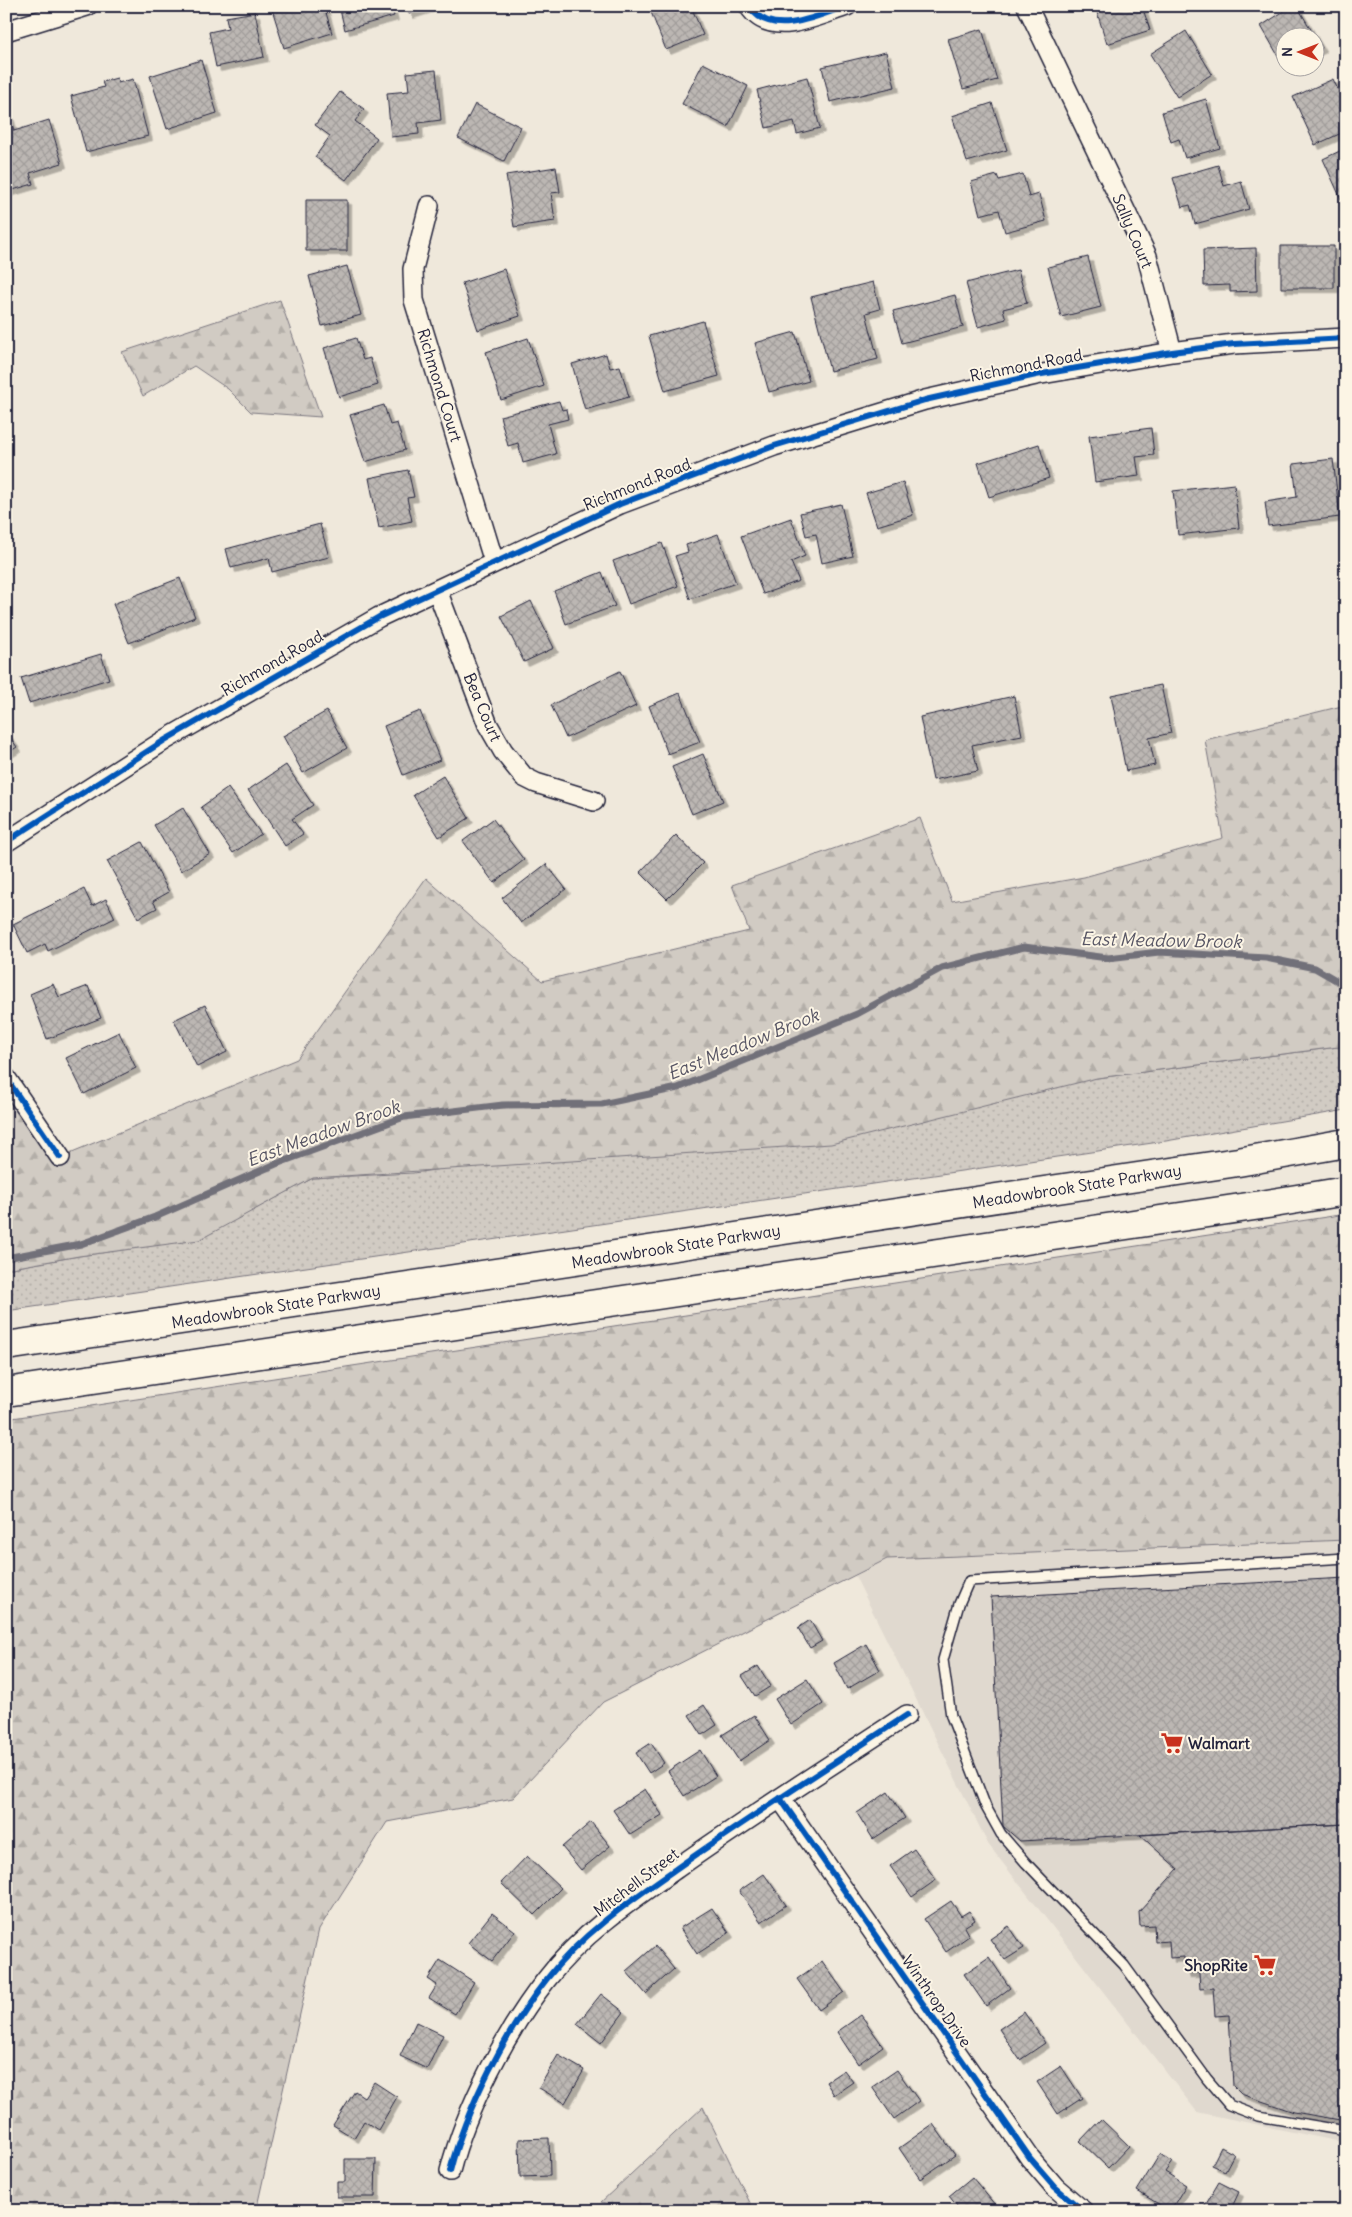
<svg xmlns="http://www.w3.org/2000/svg" width="1352" height="2217" font-family="Delius,sans-serif">
  <style>
    .built { fill: #e0d9cf }
    .green { fill: url(#green-dots); stroke: #7a767f }
    .forest { fill: url(#forest-firs); stroke: #7a767f }
    .lines { fill: none; stroke-linecap: round; stroke-linejoin: round }
    .stream { stroke: #716f79; stroke-width: 7 }
    .building { fill: url(#building-cross-hatch); stroke: #22223b; filter: url(#shadow) }
    .lane-casing { stroke: #22223b; stroke-width: 12 }
    .street-casing { stroke: #22223b; stroke-width: 22 }
    .highway-casing { stroke: #22223b; stroke-width: 31 }
    .lane { stroke: #fcf5e5; stroke-width: 9 }
    .street { stroke: #fcf5e5; stroke-width: 19 }
    .highway { stroke: #fcf5e5; stroke-width: 28 }
    .cycleway-casing { stroke: #fcf5e5; stroke-width: 9 }
    .cycleway { stroke: #0057b8; stroke-width: 6 }
    .labels { text-anchor: middle; dominant-baseline: central; stroke-width: 4; stroke-linejoin: round; paint-order: stroke }
    .street-label { font-size: 16px; fill: #22223b; stroke: #fcf5e5 }
    .poi-label { font-size: 16px; font-weight: bold; fill: #22223b; stroke: #fcf5e5; text-anchor: start }
    .water-label { font-size: 18px; font-style: italic; fill: #575564; stroke: #fcf5e5 }
  </style>
  <defs>
    <pattern id="green-dots" width="8" height="8" patternUnits="userSpaceOnUse" patternTransform="scale(1.25)"><rect width="8" height="8" fill="#d1cbc3"/><path d="M2 2h.1M6 6h.1" fill="none" stroke="#b3aea8" stroke-width="1.8" stroke-linecap="round"/></pattern>
    <pattern id="forest-firs" width="22" height="20" patternUnits="userSpaceOnUse" patternTransform="scale(1.25)"><rect width="22" height="20" fill="#d1cbc3"/><path d="M5 1l3.5 6h-7zM16 11l3.5 6h-7z" fill="#b3aea8"/></pattern>
    <pattern id="building-cross-hatch" width="8" height="8" patternUnits="userSpaceOnUse" patternTransform="scale(1.25)"><rect width="8" height="8" fill="#bcb7b3"/><path d="M0 0l8 8M0 8l8-8" fill="none" stroke="#a19d9b"/></pattern>
    <filter id="shadow"><feDropShadow dx="4.5" dy="4.5" stdDeviation="0" flood-color="#0004"/></filter>
  </defs>
  <rect width="100%" height="100%" fill="#efe8db"/>
  <filter id="ink" filterUnits="userSpaceOnUse"><feTurbulence type="fractalNoise" baseFrequency=".02" numOctaves="2"/><feDisplacementMap in="SourceGraphic" scale="10" xChannelSelector="R" yChannelSelector="G"/><feConvolveMatrix kernelMatrix="1 2 1 2 8 2 1 2 1" color-interpolation-filters="sRGB"/></filter>
  <g filter="url(#ink)">
    <!-- built -->
    <path class="built" d="M 1346,1540 L 1346,2143 L 1197,2112 L 988,1844 L 855,1576 L 887,1559 Z
      M 601,2202 L 637,2211 L 589,2211 Z"/>
    <!-- green -->
    <path class="green" d="M 1346,1046 L 1346,1110 L 1166,1141 L 6,1311 L 6,1269 L 79,1256 L 199,1239 L 313,1178 L 413,1173 L 1097,1078 Z"/>
    <!-- forest -->
    <path class="forest" d="M 280,300 L 321,417 L 251,412 L 228,389 L 194,366 L 143,396 L 122,352 Z
      M 1346,705 L 1346,1046 L 1097,1078 L 831,1144 L 313,1178 L 199,1240 L 79,1256 L 6,1269 L 6,1078 L 60,1157 L 297,1059 L 426,878 L 542,981 L 749,931 L 732,885 L 920,818 L 952,901 L 1084,877 L 1223,838 L 1205,740 Z
      M 1346,1214 L 1346,1540 L 887,1559 L 603,1702 L 513,1798 L 387,1822 L 319,1929 L 256,2211 L 6,2211 L 6,1419 Z
      M 703,2107 L 754,2211 L 637,2211 L 601,2202 Z"/>
    <g class="lines">
      <!-- stream -->
      <path class="stream" d="M 6,1258 L 81,1244 L 155,1217 L 276,1164 L 404,1117 L 503,1105 L 602,1104 L 678,1088 L 857,1014 L 942,968 L 1024,947 L 1108,958 L 1159,952 L 1266,958 L 1315,968 L 1346,986"/>
    </g>
    <!-- building -->
    <path class="building" d="M 281,6 L 324,6 L 332,33 L 284,48 L 272,9 Z
      M 339,6 L 391,6 L 394,16 L 345,30 Z
      M 406,6 L 434,6 L 409,14 Z
      M 652,6 L 691,6 L 703,35 L 666,50 L 649,7 Z
      M 1095,6 L 1142,6 L 1150,30 L 1107,44 Z
      M 1292,6 L 1297,6 L 1322,48 L 1314,52 L 1314,38 L 1284,38 L 1284,66 L 1261,26 Z
      M 255,12 L 264,57 L 216,67 L 209,32 L 228,28 L 226,17 Z
      M 982,29 L 997,80 L 963,89 L 948,39 Z
      M 1186,31 L 1212,74 L 1177,97 L 1150,54 Z
      M 886,52 L 895,87 L 830,102 L 822,67 Z
      M 201,60 L 217,113 L 167,129 L 150,76 Z
      M 703,63 L 748,86 L 728,127 L 682,104 Z
      M 436,70 L 441,120 L 418,123 L 419,134 L 391,137 L 387,93 L 409,91 L 407,73 Z
      M 807,77 L 820,128 L 797,134 L 794,121 L 766,128 L 757,90 Z
      M 117,78 L 118,83 L 133,79 L 148,136 L 86,152 L 71,96 L 104,87 L 102,82 Z
      M 1333,79 L 1346,107 L 1346,131 L 1315,145 L 1293,97 Z
      M 340,92 L 364,109 L 355,121 L 377,138 L 346,180 L 315,157 L 330,136 L 315,125 Z
      M 1206,99 L 1220,148 L 1185,158 L 1179,139 L 1171,142 L 1162,112 Z
      M 992,103 L 1007,150 L 967,162 L 952,116 Z
      M 475,104 L 521,127 L 504,161 L 458,138 Z
      M 9,114 L 14,131 L 49,120 L 62,163 L 30,173 L 33,184 L 6,192 L 6,115 Z
      M 1346,148 L 1346,208 L 1345,208 L 1323,159 Z
      M 1218,165 L 1224,186 L 1241,181 L 1249,209 L 1195,224 L 1190,205 L 1182,207 L 1173,178 Z
      M 556,167 L 560,192 L 551,193 L 555,221 L 514,227 L 506,175 Z
      M 1023,174 L 1029,197 L 1039,194 L 1046,221 L 1005,232 L 999,210 L 980,215 L 971,182 L 997,175 L 999,180 Z
      M 306,200 L 347,200 L 347,251 L 306,251 Z
      M 1281,246 L 1334,246 L 1334,288 L 1281,288 Z
      M 1256,248 L 1257,291 L 1230,292 L 1230,285 L 1204,286 L 1203,250 Z
      M 1088,257 L 1101,307 L 1061,317 L 1048,267 Z
      M 347,266 L 361,315 L 322,326 L 309,276 Z
      M 504,269 L 520,316 L 478,330 L 462,283 Z
      M 1018,270 L 1027,303 L 1003,309 L 1006,319 L 978,327 L 966,283 Z
      M 873,282 L 880,309 L 866,313 L 878,359 L 830,371 L 811,297 Z
      M 955,295 L 963,327 L 902,343 L 893,311 Z
      M 703,321 L 719,376 L 665,391 L 649,336 Z
      M 795,332 L 809,381 L 769,392 L 755,343 Z
      M 356,338 L 363,360 L 370,358 L 378,385 L 339,397 L 324,348 Z
      M 528,338 L 544,386 L 501,400 L 486,352 Z
      M 606,354 L 610,368 L 620,366 L 629,397 L 585,410 L 572,364 Z
      M 559,401 L 562,410 L 566,409 L 568,419 L 548,424 L 556,454 L 523,463 L 518,443 L 508,446 L 500,416 Z
      M 384,405 L 390,425 L 397,423 L 405,450 L 365,462 L 350,415 Z
      M 1341,415 L 1346,415 L 1346,465 L 1345,465 Z
      M 1151,428 L 1154,455 L 1136,457 L 1139,476 L 1095,482 L 1089,436 Z
      M 1039,444 L 1049,478 L 989,497 L 978,463 Z
      M 1333,459 L 1340,517 L 1268,526 L 1265,502 L 1297,497 L 1293,464 Z
      M 408,470 L 414,497 L 407,498 L 412,521 L 379,528 L 369,478 Z
      M 903,482 L 913,515 L 877,526 L 866,493 Z
      M 1234,484 L 1239,528 L 1178,535 L 1173,491 Z
      M 841,504 L 853,556 L 822,563 L 816,534 L 806,536 L 800,513 Z
      M 791,518 L 805,556 L 791,562 L 799,581 L 763,594 L 741,536 Z
      M 320,524 L 329,557 L 272,572 L 269,558 L 231,568 L 226,549 Z
      M 718,534 L 736,583 L 690,599 L 675,556 L 688,552 L 686,545 Z
      M 662,543 L 678,586 L 629,604 L 613,561 Z
      M 602,572 L 615,606 L 566,624 L 554,591 Z
      M 180,578 L 195,617 L 129,643 L 113,604 Z
      M 531,601 L 554,648 L 524,662 L 501,616 Z
      M 101,654 L 109,679 L 29,703 L 21,678 Z
      M 620,671 L 636,706 L 566,738 L 551,705 Z
      M 1161,685 L 1171,733 L 1149,738 L 1155,765 L 1126,771 L 1111,695 Z
      M 680,693 L 700,742 L 668,754 L 649,706 Z
      M 1014,696 L 1022,735 L 972,745 L 978,771 L 933,780 L 920,717 Z
      M 327,711 L 347,748 L 303,773 L 283,736 Z
      M 420,711 L 440,760 L 403,775 L 384,726 Z
      M 6,731 L 17,747 L 6,754 Z
      M 703,754 L 723,801 L 692,814 L 672,767 Z
      M 286,765 L 313,805 L 292,819 L 303,834 L 285,846 L 248,790 Z
      M 443,776 L 469,818 L 439,837 L 413,795 Z
      M 228,788 L 261,834 L 233,853 L 201,807 Z
      M 183,808 L 210,854 L 181,871 L 154,825 Z
      M 493,819 L 524,860 L 494,883 L 463,841 Z
      M 676,835 L 703,863 L 667,899 L 640,872 Z
      M 142,842 L 169,892 L 153,901 L 157,908 L 138,918 L 107,861 Z
      M 546,864 L 566,889 L 521,923 L 502,898 Z
      M 84,889 L 92,906 L 106,899 L 115,918 L 48,951 L 45,944 L 27,953 L 13,924 Z
      M 53,984 L 59,997 L 88,986 L 101,1018 L 47,1039 L 30,994 Z
      M 205,1005 L 227,1052 L 197,1067 L 174,1020 Z
      M 119,1032 L 136,1068 L 84,1094 L 66,1058 Z
      M 1346,1578 L 1346,1824 L 1020,1841 L 1003,1826 L 991,1597 Z
      M 810,1620 L 822,1641 L 810,1648 L 798,1628 Z
      M 866,1644 L 880,1670 L 847,1689 L 834,1663 Z
      M 758,1666 L 771,1686 L 755,1696 L 742,1676 Z
      M 807,1679 L 823,1704 L 791,1725 L 775,1699 Z
      M 704,1705 L 717,1725 L 702,1735 L 689,1715 Z
      M 754,1715 L 770,1740 L 739,1761 L 722,1735 Z
      M 651,1743 L 664,1763 L 649,1773 L 636,1753 Z
      M 700,1750 L 716,1776 L 684,1796 L 668,1771 Z
      M 645,1789 L 662,1815 L 630,1835 L 613,1810 Z
      M 888,1792 L 905,1818 L 873,1839 L 857,1813 Z
      M 591,1822 L 610,1846 L 581,1870 L 562,1847 Z
      M 1346,1824 L 1346,2121 L 1294,2112 L 1241,2094 L 1233,2086 L 1229,2015 L 1215,2016 L 1213,1988 L 1200,1989 L 1199,1973 L 1185,1973 L 1184,1957 L 1170,1958 L 1169,1941 L 1155,1942 L 1154,1925 L 1140,1926 L 1139,1912 L 1178,1869 L 1140,1835 Z
      M 914,1849 L 936,1880 L 912,1897 L 890,1866 Z
      M 527,1856 L 561,1888 L 534,1915 L 501,1883 Z
      M 764,1874 L 786,1905 L 761,1922 L 739,1891 Z
      M 951,1901 L 961,1916 L 969,1911 L 975,1920 L 964,1927 L 969,1936 L 946,1952 L 924,1919 Z
      M 712,1908 L 729,1933 L 697,1954 L 680,1928 Z
      M 492,1913 L 515,1931 L 492,1961 L 468,1943 Z
      M 1009,1926 L 1024,1948 L 1005,1960 L 990,1939 Z
      M 655,1946 L 674,1969 L 646,1994 L 626,1971 Z
      M 989,1957 L 1010,1988 L 986,2006 L 964,1974 Z
      M 440,1960 L 474,1982 L 455,2014 L 429,1998 L 437,1985 L 428,1979 Z
      M 822,1961 L 844,1992 L 819,2010 L 797,1979 Z
      M 601,1994 L 624,2012 L 601,2043 L 577,2024 Z
      M 1024,2012 L 1045,2043 L 1020,2060 L 999,2029 Z
      M 861,2015 L 883,2046 L 858,2064 L 837,2032 Z
      M 416,2022 L 443,2035 L 427,2069 L 400,2056 Z
      M 558,2055 L 584,2070 L 565,2103 L 539,2088 Z
      M 1061,2066 L 1082,2098 L 1058,2114 L 1037,2082 Z
      M 844,2070 L 853,2082 L 834,2095 L 826,2082 Z
      M 897,2070 L 919,2101 L 894,2119 L 872,2087 Z
      M 374,2082 L 397,2097 L 378,2130 L 364,2121 L 354,2138 L 333,2125 L 355,2091 L 364,2097 Z
      M 1101,2119 L 1129,2146 L 1108,2168 L 1080,2141 Z
      M 933,2124 L 955,2155 L 920,2179 L 899,2148 Z
      M 549,2138 L 550,2176 L 520,2177 L 519,2139 Z
      M 1221,2147 L 1234,2154 L 1225,2171 L 1212,2165 Z
      M 1160,2154 L 1172,2162 L 1165,2172 L 1186,2185 L 1170,2211 L 1137,2191 Z
      M 345,2159 L 376,2159 L 375,2197 L 337,2197 L 337,2182 L 345,2182 Z
      M 972,2177 L 996,2206 L 990,2211 L 961,2211 L 949,2196 Z
      M 1219,2182 L 1239,2192 L 1232,2207 L 1240,2211 L 1202,2211 Z"/>
    <g class="lines">
      <defs>
        <path id="lane" d="M 1346,1558 L 969,1581 L 959,1604 L 943,1660 L 951,1716 L 986,1807 L 1001,1834 L 1026,1863 L 1124,1965 L 1207,2079 L 1229,2105 L 1258,2116 L 1346,2131"/>
        <path id="street" d="M 749,6 C 771,40 818,15 847,6
          M 1027,6 L 1147,256 L 1172,352
          M 6,31 L 87,6
          M 429,206 L 413,269 L 414,300 L 494,562
          M 437,590 L 488,725 L 503,751 L 524,777 L 536,783 L 594,801
          M 6,842 L 165,740 L 379,617 L 620,504 L 774,446 L 925,400 L 1036,375 L 1172,352 L 1234,344 L 1346,338
          M 6,1078 L 60,1157
          M 780,1798 L 1030,2158 L 1055,2187 L 1083,2211
          M 450,2171 C 466,2108 506,2031 546,1980 C 581,1934 631,1900 677,1868 C 752,1815 830,1766 907,1715"/>
        <path id="highway" d="M 6,1346 L 1238,1162 L 1346,1143
          M 6,1392 L 1261,1205 L 1346,1191"/>
      </defs>
      <!-- lane casing -->
      <use href="#lane" class="lane-casing"/>
      <!-- street casing -->
      <use href="#street" class="street-casing"/>
      <!-- highway casing -->
      <use href="#highway" class="highway-casing"/>
      <!-- lane -->
      <use href="#lane" class="lane"/>
      <!-- street -->
      <use href="#street" class="street"/>
      <!-- highway -->
      <use href="#highway" class="highway"/>
      <defs>
        <path id="cycleway" d="M 749,6 C 771,40 818,15 847,6
          M 6,842 L 165,740 L 379,617 L 620,504 L 774,446 L 925,400 L 1036,375 L 1172,352 L 1234,344 L 1346,338
          M 6,1078 L 60,1157
          M 780,1798 L 1030,2158 L 1055,2187 L 1083,2211
          M 450,2171 C 466,2108 506,2031 546,1980 C 581,1934 631,1900 677,1868 C 752,1815 830,1766 907,1715"/>
      </defs>
      <!-- cycleway casing -->
      <use href="#cycleway" class="cycleway-casing"/>
      <!-- cycleway -->
      <use href="#cycleway" class="cycleway"/>
    </g>
  </g>
  <!-- icons -->
  <defs>
    <symbol id="supermarket-bare" viewBox="-9 -9 18 18"><path d="M-6-5.5h2.5l.6 2H6L4.5 2H-2.5L-4.4-4H-6ZM-1.5 3.2a1.3 1.3 0 1 0 .1 0ZM3 3.2a1.3 1.3 0 1 0 .1 0Z" fill="#c8321e" stroke="#fcf5e5" stroke-width="2.5" paint-order="stroke"/></symbol>
  </defs>
  <g fill-rule="evenodd">
    <use href="#supermarket-bare" x="1156" y="1727" width="32" height="32"/>
    <use href="#supermarket-bare" x="1249" y="1949" width="32" height="32"/>
  </g>
  <g class="labels">
    <!-- street labels -->
    <g class="street-label">
      <text transform="translate(1133 231) rotate(67)">Sally Court</text>
      <text transform="translate(1026 365) rotate(-11)">Richmond Road</text>
      <text transform="translate(440 385) rotate(73)">Richmond Court</text>
      <text transform="translate(637 484) rotate(-22)">Richmond Road</text>
      <text transform="translate(272 663) rotate(-30)">Richmond Road</text>
      <text transform="translate(483 707) rotate(67)">Bea Court</text>
      <text transform="translate(1077 1186) rotate(-9)">Meadowbrook State Parkway</text>
      <text transform="translate(676 1246) rotate(-9)">Meadowbrook State Parkway</text>
      <text transform="translate(276 1306) rotate(-9)">Meadowbrook State Parkway</text>
      <text transform="translate(636 1882) rotate(-37)">Mitchell Street</text>
      <text transform="translate(937 2001) rotate(55)">Winthrop Drive</text>
    </g>
    <!-- poi labels -->
    <g class="poi-label">
      <text x="1188" y="1743">Walmart</text>
      <text x="1248" y="1965" text-anchor="end">ShopRite</text>
    </g>
    <!-- water labels -->
    <g class="water-label">
      <text transform="translate(1161 940) rotate(1)">East Meadow Brook</text>
      <text transform="translate(743 1044) rotate(-22)">East Meadow Brook</text>
      <text transform="translate(323 1133) rotate(-20)">East Meadow Brook</text>
    </g>
  </g>
  <!-- margin -->
  <rect width="1352" height="2217" fill="none" stroke="#fcf5e5" stroke-width="25"/>
  <rect x="12" y="12" width="1327" height="2192" fill="none" stroke="#22223b" stroke-width="2" filter="url(#ink)"/>
  <!-- north arrow -->
  <g transform="translate(1300 52) rotate(270)"><circle r="24" fill="#fcf5e5" stroke="#a5a1a1"/>
  <path d="M0-4L9 19L0 12L-9 19Z" fill="#c8321e"/>
  <text y="-8" font-size="14" font-weight="bold" text-anchor="middle" fill="#22223b">N</text>
  </g>
</svg>
